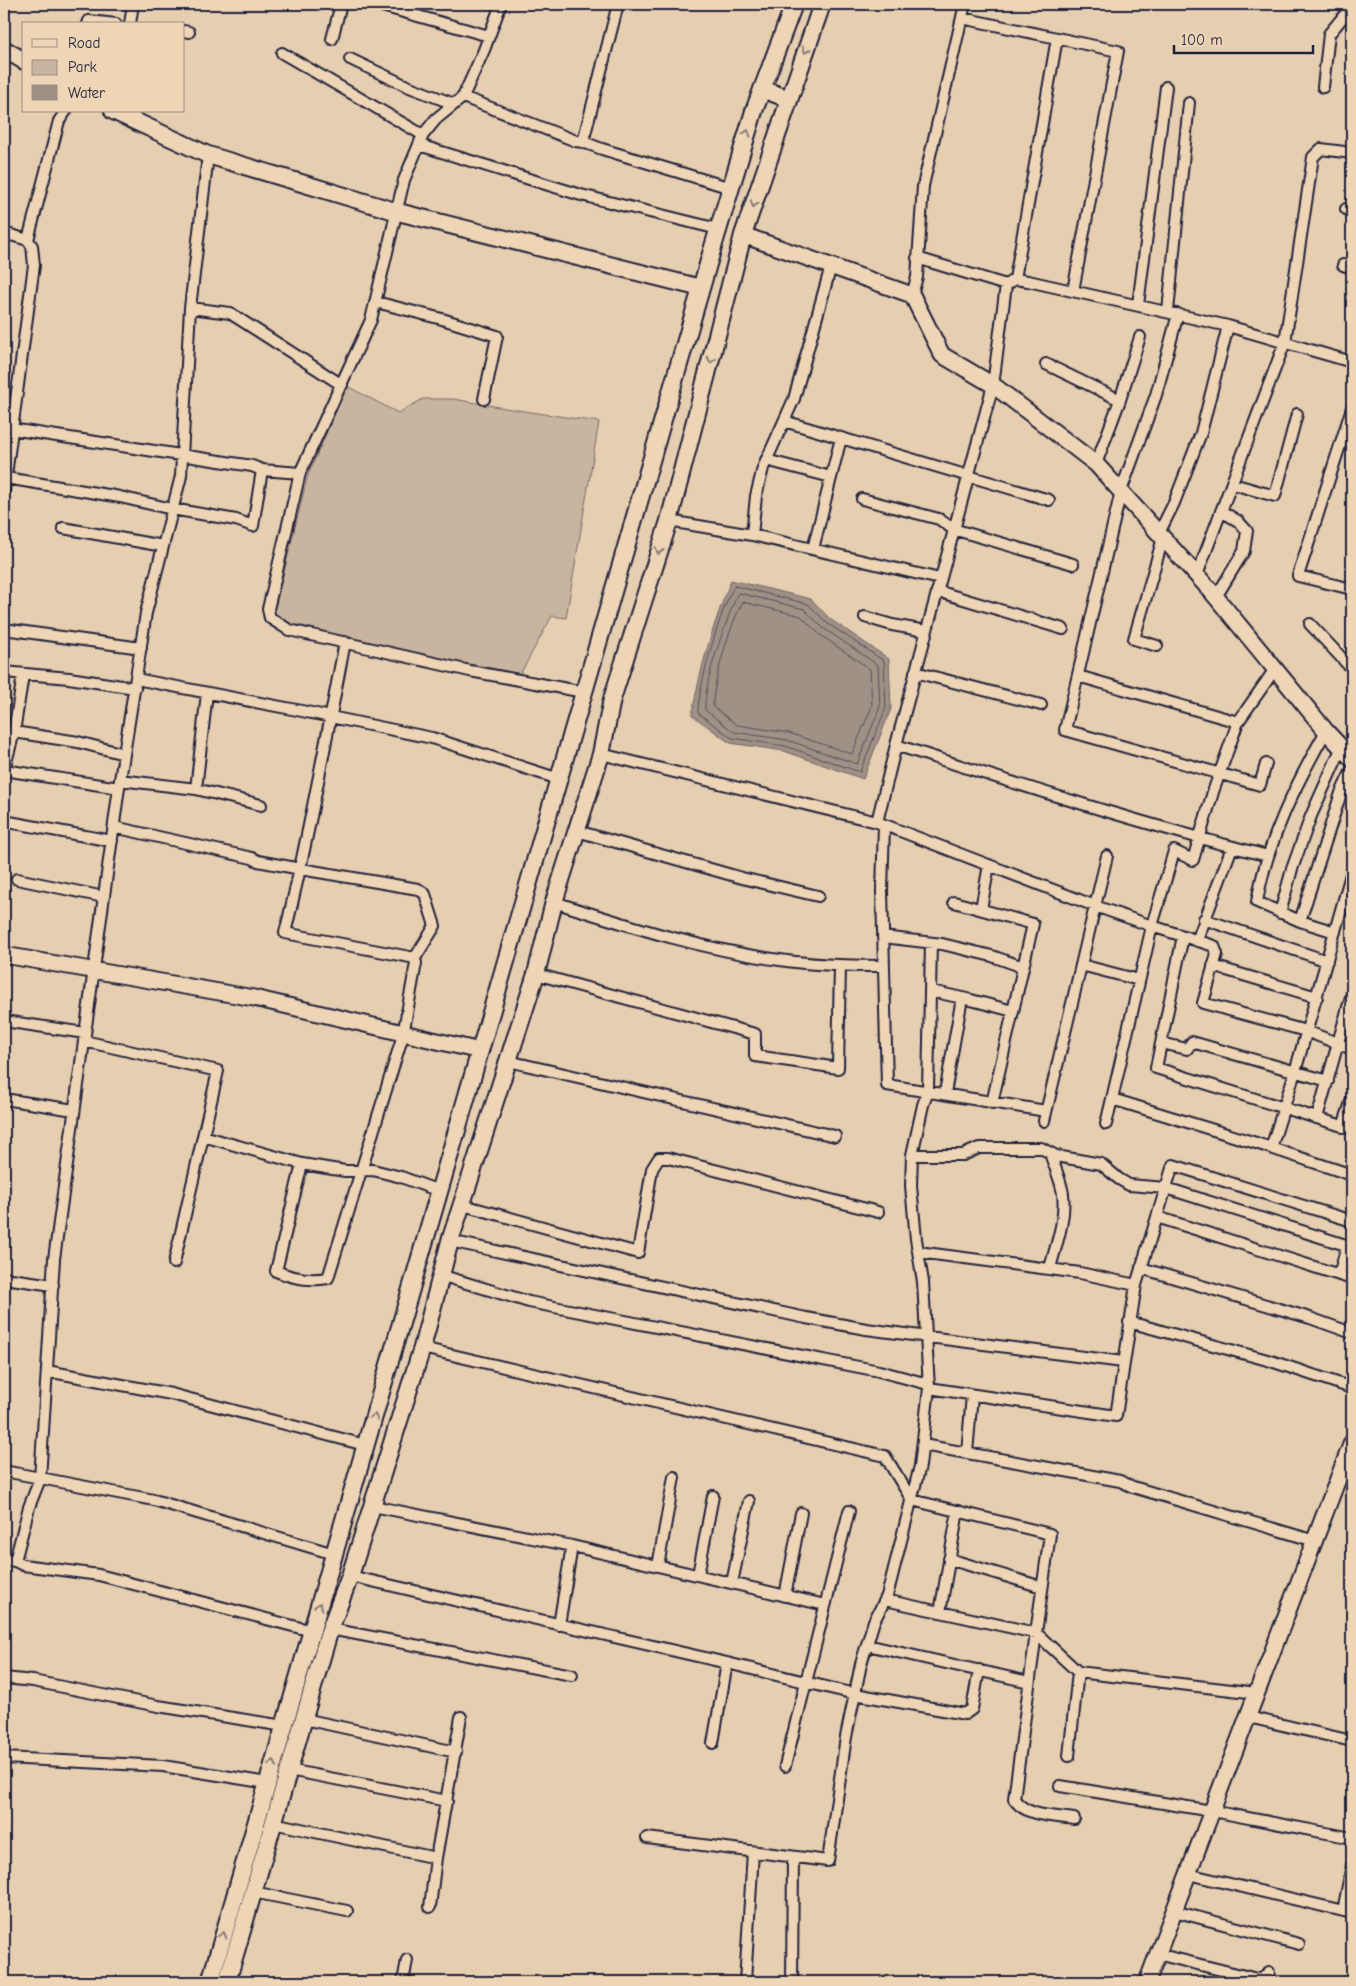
<svg xmlns="http://www.w3.org/2000/svg" width="1356" height="1986" font-family="'Comic Neue',sans-serif">
  <style>
    .green { fill: #c9b49f; stroke: #766b6d }
    .water { fill: #a09187; stroke: #6e6569 }
    .lines { fill: none; stroke-linecap: round; stroke-linejoin: round }
    .shore { stroke: #544e59; stroke-width: 1 }
    .street-casing { stroke: #22223b; stroke-width: 14 }
    .secondary-casing { stroke: #22223b; stroke-width: 19 }
    .primary-casing { stroke: #22223b; stroke-width: 20 }
    .street { stroke: #eed5b6; stroke-width: 10 }
    .secondary { stroke: #eed5b6; stroke-width: 15 }
    .primary { stroke: #eed5b6; stroke-width: 16 }
    .oneway { stroke: #887c78 }
  </style>
  <rect width="100%" height="100%" fill="#e6ceb1"/>
  <filter id="ink" filterUnits="userSpaceOnUse"><feTurbulence type="fractalNoise" baseFrequency=".02" numOctaves="2"/><feDisplacementMap in="SourceGraphic" scale="10" xChannelSelector="R" yChannelSelector="G"/><feConvolveMatrix kernelMatrix="1 2 1 2 8 2 1 2 1" color-interpolation-filters="sRGB"/></filter>
  <g filter="url(#ink)">
    <!-- green -->
    <path class="green" d="M 347,386 L 398,413 L 423,399 L 453,399 L 511,409 L 599,422 L 566,618 L 552,616 L 518,678 L 277,620 L 274,612 L 308,475 Z"/>
    <!-- water -->
    <path class="water" d="M 731,580 L 811,599 L 830,619 L 889,659 L 891,709 L 863,779 L 784,751 L 730,743 L 692,715 C 700,668 713,624 731,580 Z"/>
    <g class="lines">
      <!-- shore -->
      <path class="shore" d="M 735,586 L 808,604 L 827,623 L 884,661 L 886,708 L 860,772 L 785,746 L 732,738 L 698,713 C 697,692 722,601 735,586 Z
        M 739,593 L 804,609 L 823,628 L 878,665 L 880,707 L 857,764 L 787,740 L 734,732 L 705,710 C 704,679 725,625 737,595 Z
        M 743,602 L 801,616 L 819,634 L 870,669 L 872,706 L 852,754 L 789,733 L 737,725 L 713,707 C 712,686 731,620 743,602 Z"/>
      <defs>
        <path id="street" d="M 382,4 L 382,6 L 489,36
          M 501,4 L 484,50 L 463,97 L 436,119 L 423,135 L 404,180 L 371,320 L 300,473 L 268,609 L 270,618 L 289,630 L 470,671 L 584,692
          M 962,18 L 1057,38 L 1015,279
          M 88,24 L 89,21 L 116,24
          M 130,24 L 133,4
          M 184,31 L 189,32
          M 1057,38 L 1118,51 L 1073,291
          M 332,39 L 341,4
          M 282,53 L 423,135
          M 350,59 L 407,86 L 454,104
          M 1323,87 L 1329,34 L 1352,6
          M 463,97 L 576,141 L 583,142 L 602,149 L 731,188
          M 583,142 L 618,4
          M 419,145 L 581,195 L 718,229
          M 1346,209 L 1352,211
          M 4,233 L 28,240 L 32,246 L 34,265 L 4,490
          M 28,240 L 59,121 L 66,111
          M 917,258 L 1006,285
          M 1343,265 L 1352,268
          M 912,295 L 917,277 L 923,186 L 965,4
          M 376,302 L 442,319 L 497,336 L 484,399
          M 1138,305 L 1166,87
          M 190,308 L 230,313 L 342,385
          M 1168,311 L 1189,103
          M 1178,314 L 1156,395 L 1121,491 L 1065,730 L 1260,785 L 1266,764
          M 1046,364 L 1120,400
          M 1352,408 L 1298,576 L 1352,589
          M 784,421 L 1049,500
          M 11,429 L 252,466 L 262,470 L 300,473
          M 766,460 L 831,477
          M 1096,464 L 1120,400 L 1140,337
          M 6,478 L 120,497 L 172,509 L 236,520 L 253,526 L 262,470
          M 1233,484 L 1275,496 L 1297,414
          M 862,499 L 939,519 L 953,529 L 1073,564
          M 669,521 L 752,535 L 940,579
          M 63,528 L 163,546
          M 1159,533 L 1174,503 L 1201,433 L 1228,326
          M 752,535 L 756,496 L 763,468 L 794,399 L 831,266
          M 813,549 L 841,438
          M 1197,575 L 1285,342 L 1313,157 L 1321,149 L 1352,153
          M 937,591 L 1063,629
          M 1216,597 L 1244,551 L 1247,531 L 1238,521 L 1221,511
          M 865,617 L 892,625 L 926,631
          M 1310,624 L 1352,669
          M 4,629 L 141,648
          M 1157,646 L 1134,639 L 1163,538
          M 4,672 L 69,678 L 135,688
          M 915,672 L 1041,705
          M 1078,676 L 1238,722
          M 136,679 L 297,710 L 432,738 L 559,779
          M 14,732 L 78,742 L 124,754
          M 896,745 C 1019,785 1142,824 1268,856
          M 601,754 L 877,822 L 896,745 L 993,385 L 1006,285 L 1015,279 L 1028,281 L 1228,326 L 1352,362
          M 4,770 L 119,788
          M 4,770 L 14,732 L 23,675
          M 120,780 L 196,789 L 261,805
          M 196,789 L 207,693
          M 4,821 L 112,841
          M 877,822 L 1095,906 L 1152,926 L 1174,851 L 1193,860 L 1213,792 L 1238,722 L 1275,669
          M 884,825 L 882,891 L 887,1085 L 1046,1111
          M 114,827 L 252,858 L 258,861 L 301,869 L 418,889 L 425,894 L 435,926 L 415,958 L 285,933 C 309,836 326,739 345,642
          M 577,831 L 742,878 L 818,896
          M 17,879 L 104,897
          M 554,902 C 627,925 703,950 780,960 C 814,965 848,966 882,966
          M 954,902 L 1033,924 L 992,1103
          M 981,909 L 989,865
          M 1280,913 L 1292,869 L 1311,816 L 1341,749
          M 1204,919 L 1327,961
          M 1300,921 L 1257,902 C 1267,841 1296,784 1326,731
          M 1335,932 L 1300,921 L 1341,793 L 1352,770
          M 1183,936 L 1156,1068 L 1352,1129
          M 883,937 L 942,944 L 992,956 L 1023,967
          M 1197,941 L 1232,847
          M 1081,965 L 1139,980
          M 1213,966 L 1317,997
          M 536,974 L 755,1034 L 755,1056 L 838,1068 L 840,966
          M 931,991 L 971,1000 L 1013,1011
          M 4,1021 L 85,1033
          M 84,1041 L 218,1071 L 174,1263
          M 1161,1043 L 1187,1049 L 1192,1042 L 1328,1081
          M 1352,1049 L 1306,1031 L 1203,1003 L 1217,954 L 1214,946 L 1152,926 L 1112,1099 L 1256,1143 L 1352,1175
          M 508,1061 L 835,1136
          M 945,1093 L 962,998
          M 4,1099 L 74,1110
          M 1317,1118 L 1352,993
          M 1044,1121 L 1107,856
          M 1106,1124 L 1112,1099
          M 1343,1127 L 1352,1099
          M 203,1136 L 302,1164 L 345,1171 L 373,1170 L 401,1177 L 439,1191
          M 1271,1148 L 1295,1072 L 1352,871
          M 1050,1153 C 1054,1166 1061,1180 1063,1194 C 1066,1219 1056,1245 1050,1268
          M 912,1155 L 963,1155 L 979,1148 L 1041,1148 L 1056,1156 L 1101,1164 L 1119,1179 L 1129,1185 L 1166,1188 L 1352,1247
          M 302,1164 L 276,1271 C 292,1278 311,1281 328,1278 L 403,1035 L 416,963 L 415,958
          M 463,1205 L 638,1253 L 652,1169 L 659,1158 L 668,1158 L 878,1212
          M 1157,1217 L 1352,1279
          M 450,1241 L 806,1318 L 866,1329 L 1123,1362
          M 918,1252 L 1080,1273 L 1136,1285
          M 1141,1268 L 1310,1318 L 1352,1333
          M 440,1275 L 529,1302 L 879,1371 L 928,1384
          M 1339,1275 L 1347,1246
          M 4,1278 L 53,1285
          M 1129,1322 L 1271,1361 L 1352,1388
          M 422,1348 L 885,1456 L 912,1500 L 1050,1534 L 1036,1633 L 1078,1672 L 1257,1693
          M 47,1371 L 171,1394 L 365,1445
          M 929,1388 L 1116,1416 L 1136,1285 L 1173,1165 L 1352,1221
          M 923,1445 L 1120,1481 L 1133,1487 L 1315,1541
          M 967,1453 L 972,1395
          M 4,1471 L 154,1500 L 334,1554
          M 373,1506 L 572,1546 L 825,1605
          M 949,1559 L 1042,1587
          M 4,1560 L 15,1561 L 23,1565 L 99,1575 L 312,1631
          M 15,1561 L 29,1507 L 40,1479 L 54,1259 L 120,780 L 146,613 L 181,476 L 190,308 L 208,155
          M 658,1566 L 674,1477
          M 698,1575 L 713,1496
          M 350,1576 L 727,1663 L 855,1694 L 965,1714 L 972,1709 L 979,1670
          M 732,1583 L 749,1501
          M 785,1596 L 801,1513
          M 885,1600 L 1036,1633 L 1014,1799 C 1026,1817 1054,1816 1074,1819
          M 940,1612 L 958,1511
          M 559,1625 L 572,1546
          M 330,1629 L 572,1675
          M 867,1645 L 1029,1682
          M 4,1678 L 33,1681 L 158,1706 L 284,1726
          M 1248,1717 L 1352,1741
          M 304,1719 L 456,1752
          M 713,1743 L 727,1663
          M 1069,1756 L 1078,1672
          M 4,1758 L 163,1766 L 267,1783
          M 785,1766 L 849,1511
          M 289,1770 L 447,1801
          M 1060,1786 L 1212,1811 L 1352,1838
          M 273,1823 L 436,1858
          M 647,1838 L 828,1861 L 846,1737 L 861,1664 L 874,1621 L 887,1596 L 920,1466 L 929,1388 L 923,1282 L 916,1239 L 911,1186 L 912,1155 L 923,1105 L 928,1091 L 931,943
          M 1188,1874 L 1352,1913
          M 253,1892 L 347,1911
          M 430,1907 L 436,1858 L 461,1717
          M 1174,1911 L 1299,1944
          M 1343,1911 L 1352,1865
          M 1157,1954 L 1261,1980 L 1269,1972
          M 403,1982 L 407,1960
          M 745,1982 L 753,1852
          M 792,1982 L 793,1857"/>
        <path id="secondary" d="M 743,235 L 912,295 L 942,355 L 993,385 L 1096,464 L 1211,591 L 1326,731 L 1352,759
          M 4,955 L 254,998 L 480,1051
          M 1147,1982 L 1352,1442"/>
        <path id="primary" d="M 4,49 L 24,61
          M 762,89 L 789,99
          M 113,111 L 208,155 L 398,212 L 701,288
          M 210,1982 L 713,247 L 754,111 L 794,4
          M 227,1982 L 330,1629 L 350,1576 L 422,1348 L 450,1241 L 536,974 L 554,902 L 601,754 L 612,699 L 669,521 L 743,235 L 822,4"/>
      </defs>
      <!-- street casing -->
      <use href="#street" class="street-casing"/>
      <!-- secondary casing -->
      <use href="#secondary" class="secondary-casing"/>
      <!-- primary casing -->
      <use href="#primary" class="primary-casing"/>
      <!-- street -->
      <use href="#street" class="street"/>
      <!-- secondary -->
      <use href="#secondary" class="secondary"/>
      <!-- primary -->
      <use href="#primary" class="primary"/>
    </g>
    <!-- one-way arrows -->
    <defs><path id="oneway-chevron" d="M-2-3.5L2.5 0L-2 3.5" fill="none" stroke-width="1.6" stroke-linecap="round" stroke-linejoin="round" transform="scale(1.25)"/></defs>
    <g class="oneway">
      <use href="#oneway-chevron" transform="translate(806 50) rotate(109)"/>
      <use href="#oneway-chevron" transform="translate(747 133) rotate(-73)"/>
      <use href="#oneway-chevron" transform="translate(754 204) rotate(109)"/>
      <use href="#oneway-chevron" transform="translate(711 360) rotate(105)"/>
      <use href="#oneway-chevron" transform="translate(659 551) rotate(108)"/>
      <use href="#oneway-chevron" transform="translate(374 1417) rotate(-74)"/>
      <use href="#oneway-chevron" transform="translate(319 1606) rotate(-74)"/>
      <use href="#oneway-chevron" transform="translate(273 1763) rotate(-74)"/>
      <use href="#oneway-chevron" transform="translate(223 1935) rotate(-74)"/>
    </g>
  </g>
  <!-- margin -->
  <rect width="1356" height="1986" fill="none" stroke="#eed5b6" stroke-width="20"/>
  <rect x="10" y="10" width="1336" height="1966" fill="none" stroke="#22223b" stroke-width="2" filter="url(#ink)"/>
  <!-- legend -->
  <rect x="22" y="22" width="162" height="90" fill="#eed5b6" stroke="#9c8d85"/>
  <rect x="32" y="39" width="25" height="8" fill="#eed5b6" stroke="#9c8d85"/>
  <text x="68" y="48" font-size="15" fill="#22223b">Road</text>
  <rect x="32" y="60" width="25" height="15" fill="#c9b49f" stroke="#9c8d85"/>
  <text x="68" y="72" font-size="15" fill="#22223b">Park</text>
  <rect x="32" y="85" width="25" height="15" fill="#a09187" stroke="#9c8d85"/>
  <text x="68" y="98" font-size="15" fill="#22223b">Water</text>
  <!-- scale -->
  <path d="M1174 45v8h139v-8" fill="none" stroke="#22223b" stroke-width="2.5"/>
  <text x="1181" y="45" font-size="15" fill="#22223b" stroke="#eed5b6" stroke-width="4" paint-order="stroke">100 m</text>
</svg>
